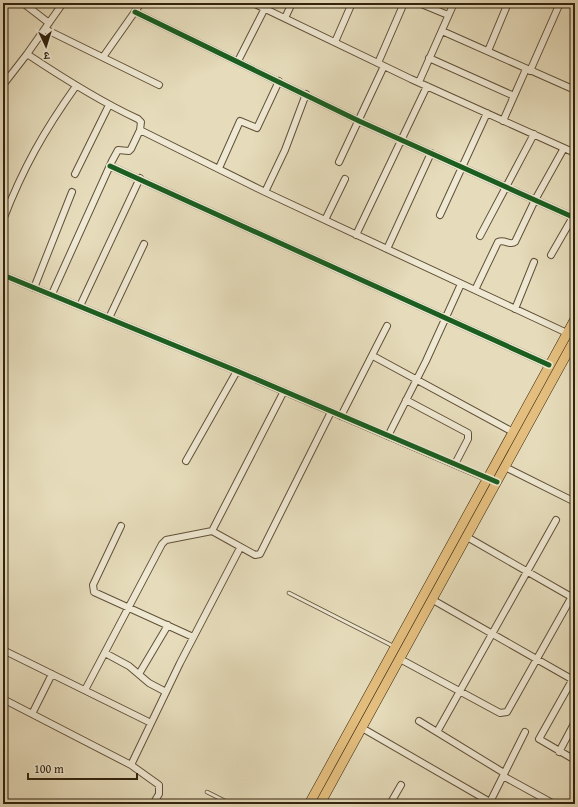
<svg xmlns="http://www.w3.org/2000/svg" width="578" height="807" font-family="'Gentium Book Plus','Noto Serif Devanagari',serif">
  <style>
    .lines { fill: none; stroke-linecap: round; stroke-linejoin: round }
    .service-casing { stroke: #605138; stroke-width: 4.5 }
    .minor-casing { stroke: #605138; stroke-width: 8 }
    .tertiary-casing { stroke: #605138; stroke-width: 8 }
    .primary-casing { stroke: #33230d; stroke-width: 10 }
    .service { stroke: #efe8d3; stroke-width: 3 }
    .minor { stroke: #efe8d3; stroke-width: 6 }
    .tertiary { stroke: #efe8d3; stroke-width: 7 }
    .primary { stroke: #e3be7e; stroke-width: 9 }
    .cycleway-casing { stroke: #efe8d3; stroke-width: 8 }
    .cycleway { stroke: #1b5e20; stroke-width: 5 }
  </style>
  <rect width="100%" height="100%" fill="#e6dcbb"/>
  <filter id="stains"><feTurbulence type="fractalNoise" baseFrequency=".005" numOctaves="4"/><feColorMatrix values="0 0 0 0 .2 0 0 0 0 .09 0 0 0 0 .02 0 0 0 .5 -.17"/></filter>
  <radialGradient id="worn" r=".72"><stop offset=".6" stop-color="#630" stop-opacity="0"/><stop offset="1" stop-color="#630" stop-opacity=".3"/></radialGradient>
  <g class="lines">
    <defs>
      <path id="service" d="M 289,593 L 393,646
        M 207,792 L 231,804"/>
      <path id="minor" d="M 23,3 L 49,23
        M 253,3 L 411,79 L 575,153
        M 419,3 L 448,15
        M 135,12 L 359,121 L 575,218
        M 285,18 L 292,3
        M 45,29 L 159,85
        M 442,31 L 575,90
        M 335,42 L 352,3
        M 488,51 L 508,3
        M 27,54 C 63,78 99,101 138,119 L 141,122 L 140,130 L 131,149 L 129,151 L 118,150 L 112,161 L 52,294
        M 103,57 L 141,3
        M 429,58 L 514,96
        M 238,61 L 265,8
        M 378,63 L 404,3
        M 530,71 L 560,3
        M 419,82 L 454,3
        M 3,85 L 27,54 L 63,3
        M 503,121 L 526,69
        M 140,130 L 265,192 L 567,333
        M 339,162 L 384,66
        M 110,166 L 549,365
        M 219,168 L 240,121 L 257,128 L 279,81
        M 75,174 L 109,105
        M 265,192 L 285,150 L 306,94
        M 440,215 L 487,113
        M 3,220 C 23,168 44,131 76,86
        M 325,220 L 345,179
        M 356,235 L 427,86
        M 480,236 L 534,134
        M 387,249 L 431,153
        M 551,255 L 574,215
        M 34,288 L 72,192
        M 475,290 L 498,242 C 505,239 510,246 515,242 L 535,200 L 564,148
        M 80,306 L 140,178
        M 515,309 L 534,262
        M 109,318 L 144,244
        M 373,356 L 513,432
        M 406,400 L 468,433 L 468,439 L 455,464
        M 341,416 L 387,326
        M 388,436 L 426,361 L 461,284
        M 186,461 L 237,371
        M 505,467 L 575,502
        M 121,526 L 93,585 L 94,592 L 193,637
        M 212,531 L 284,391
        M 467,537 L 575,599
        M 433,600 L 575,681
        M 3,650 L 151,723
        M 105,653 L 129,666 L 149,683 L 166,692
        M 400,659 L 500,713 L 507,712 L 575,591
        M 139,674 L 168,625
        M 575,675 L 539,739 L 575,760
        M 85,690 L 162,544 L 166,540 L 212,531 L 255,555 L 260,554 L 331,412
        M 3,699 L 131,765 L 180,663 L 240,548
        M 32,714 L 52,674
        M 419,721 L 504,773
        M 362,728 L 490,802
        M 437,732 L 556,520
        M 559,752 L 575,722
        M 131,765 L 159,785 L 159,794 L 153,804
        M 503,776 L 554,804
        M 390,804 L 401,785
        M 489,804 L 525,732"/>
      <path id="tertiary" d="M 3,275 L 237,371 L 491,480"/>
      <path id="primary" d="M 309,804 L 575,319
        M 320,804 L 575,339"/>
    </defs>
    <!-- service casing -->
    <use href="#service" class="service-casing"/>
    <!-- minor casing -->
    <use href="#minor" class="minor-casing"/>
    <!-- tertiary casing -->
    <use href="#tertiary" class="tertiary-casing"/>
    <!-- primary casing -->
    <use href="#primary" class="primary-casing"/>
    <!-- service -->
    <use href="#service" class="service"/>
    <!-- minor -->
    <use href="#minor" class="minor"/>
    <!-- tertiary -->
    <use href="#tertiary" class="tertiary"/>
    <!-- primary -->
    <use href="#primary" class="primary"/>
    <defs>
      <path id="cycleway" d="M 135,12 L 359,121 L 575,218
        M 110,166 L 549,365
        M 3,275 L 237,371 L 497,482"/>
    </defs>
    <!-- cycleway casing -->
    <use href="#cycleway" class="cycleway-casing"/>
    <!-- cycleway -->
    <use href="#cycleway" class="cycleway"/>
  </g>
  <!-- margin -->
  <rect width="578" height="807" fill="none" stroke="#e6dcbb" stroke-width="16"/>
  <rect x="4" y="4" width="570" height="799" fill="none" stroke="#33230d" stroke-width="2"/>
  <rect x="8" y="8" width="562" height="791" fill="none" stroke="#33230d"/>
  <!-- north arrow -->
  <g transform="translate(46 46) rotate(176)" stroke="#efe8d3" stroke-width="3" paint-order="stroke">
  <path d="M0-3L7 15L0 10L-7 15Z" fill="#33230d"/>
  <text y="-6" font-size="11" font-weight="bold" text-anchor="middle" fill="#33230d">उ</text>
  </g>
  <!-- scale -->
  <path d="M28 773v6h109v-6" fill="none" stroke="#33230d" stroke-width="2"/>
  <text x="34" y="773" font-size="12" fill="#33230d" stroke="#efe8d3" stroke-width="3" paint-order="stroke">100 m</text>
  <rect width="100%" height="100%" filter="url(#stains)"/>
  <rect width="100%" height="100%" fill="url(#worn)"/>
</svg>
